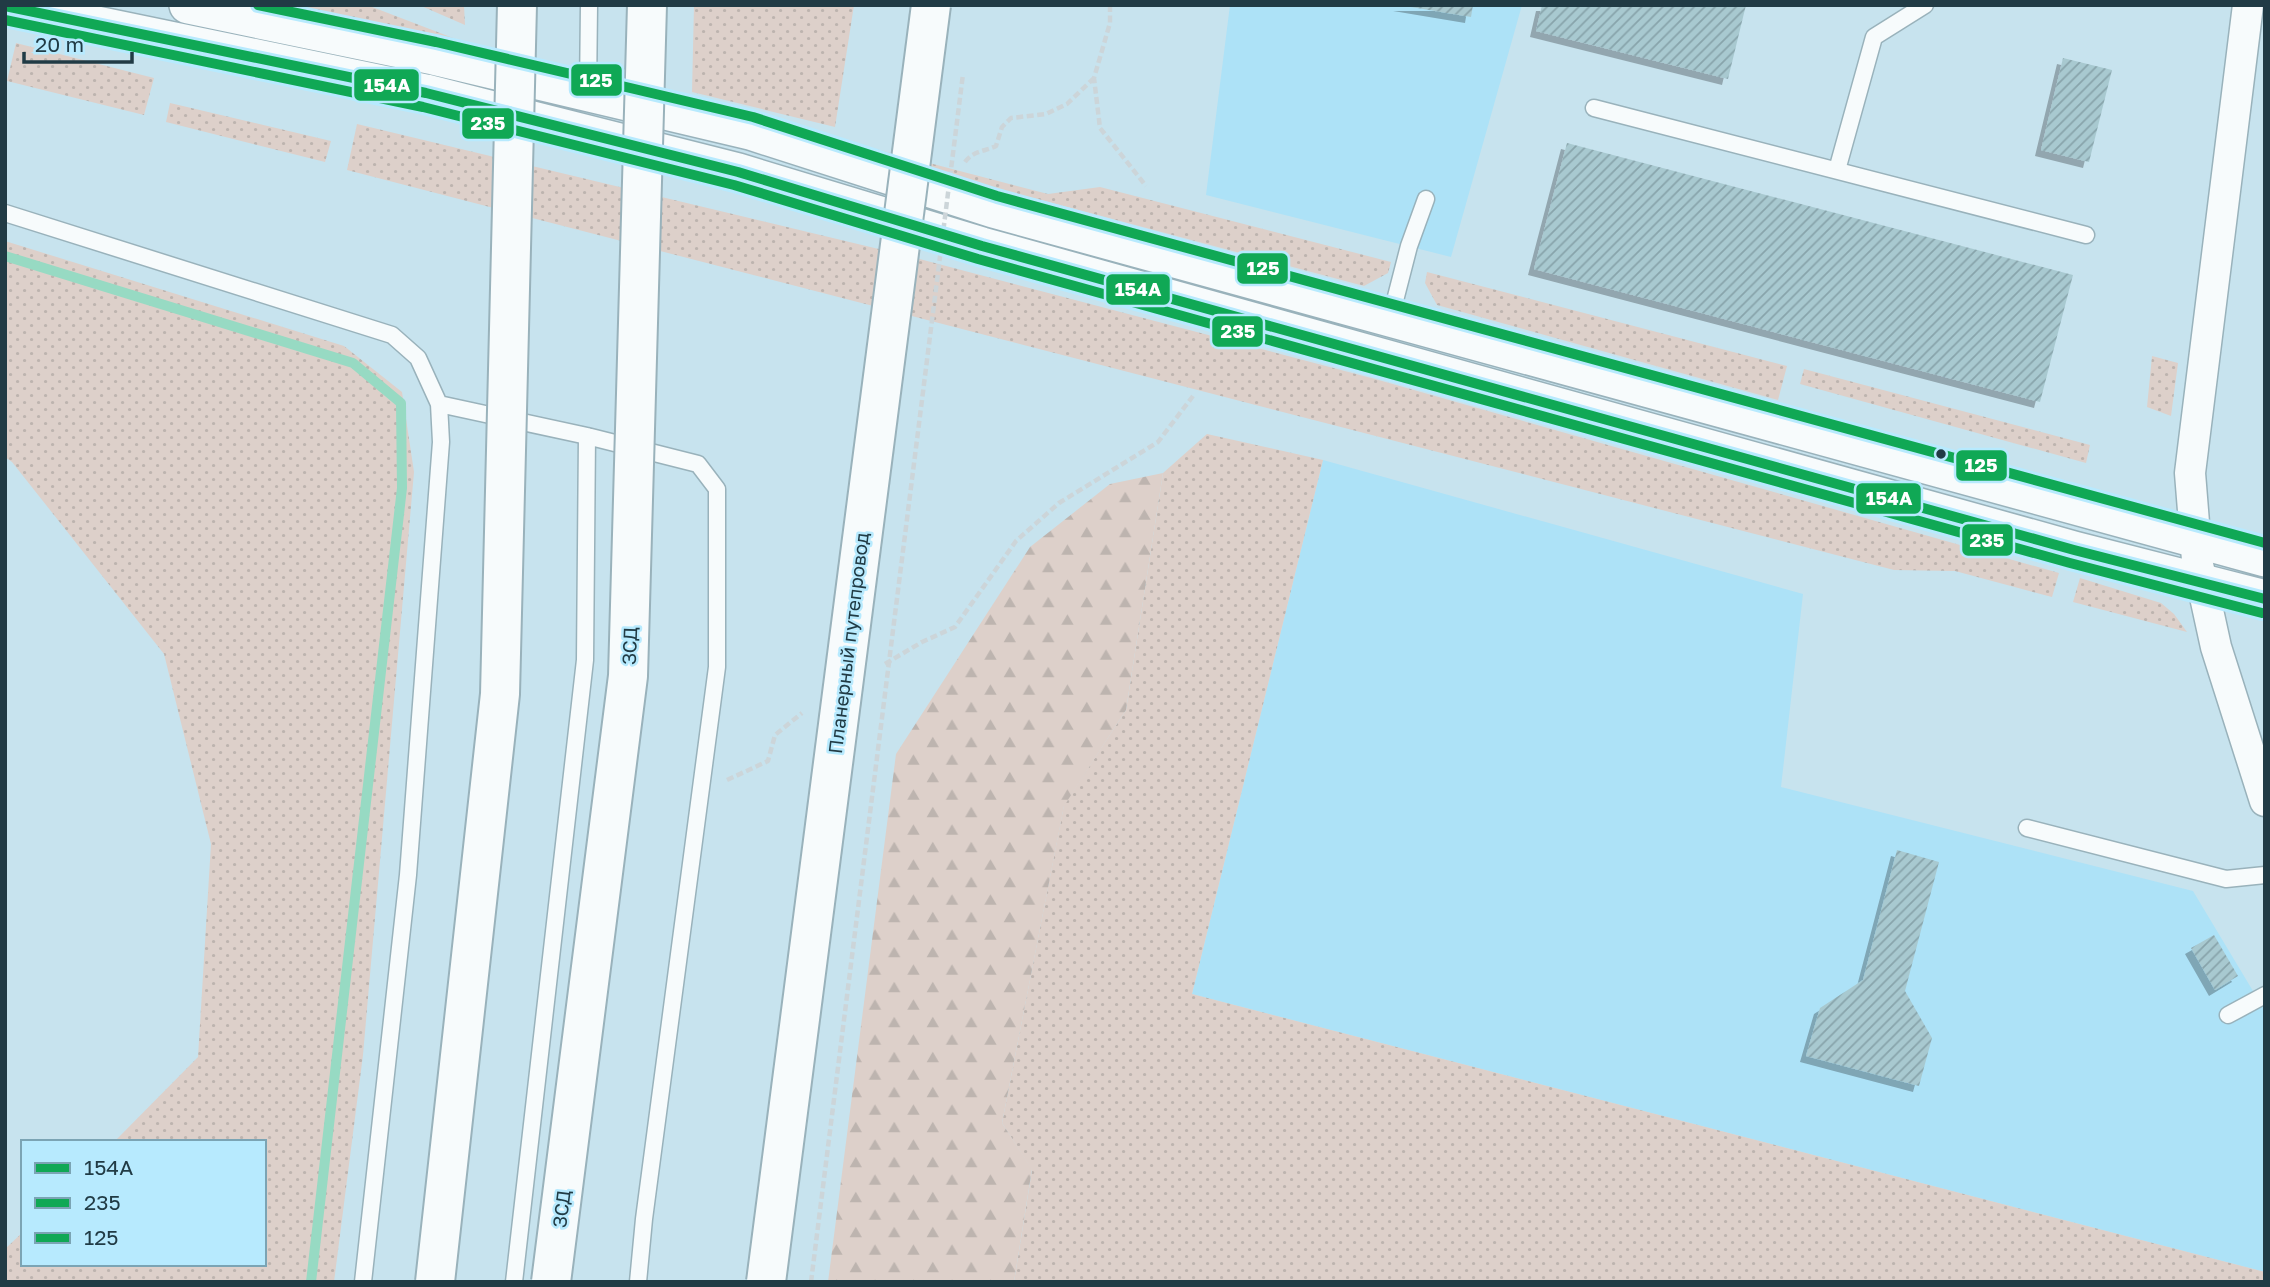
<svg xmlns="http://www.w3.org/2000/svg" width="2270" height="1287" font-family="'Golos Text',sans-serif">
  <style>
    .built { fill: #ade2f7 }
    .grass { fill: url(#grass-dots) }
    .forest { fill: url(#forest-firs) }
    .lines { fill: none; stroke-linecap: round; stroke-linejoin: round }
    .stream { stroke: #97dac3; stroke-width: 10 }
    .building { fill: url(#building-hatch); filter: url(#shadow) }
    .service-casing { stroke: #99b2bb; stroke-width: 19 }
    .minor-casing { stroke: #99b2bb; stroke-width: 33 }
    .tertiary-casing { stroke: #99b2bb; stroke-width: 40 }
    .path { stroke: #ccd5d9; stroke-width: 4.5; stroke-dasharray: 7 3.5; stroke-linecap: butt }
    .service { stroke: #f7fbfc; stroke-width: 16 }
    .minor { stroke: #f7fbfc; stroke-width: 30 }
    .tertiary { stroke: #f7fbfc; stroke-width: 37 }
    .secondary-bridge-casing { stroke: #99b2bb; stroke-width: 42; stroke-linecap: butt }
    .motorway-bridge-casing { stroke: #99b2bb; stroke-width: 42; stroke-linecap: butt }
    .path-bridge { stroke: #ccd5d9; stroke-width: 4.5; stroke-dasharray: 7 3.5; stroke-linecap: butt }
    .secondary-bridge { stroke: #f7fbfc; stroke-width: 38 }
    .motorway-bridge { stroke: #f7fbfc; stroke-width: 38 }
    .bus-1-casing { stroke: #b7eafe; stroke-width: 16 }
    .bus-2-casing { stroke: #b7eafe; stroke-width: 16 }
    .bus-3-casing { stroke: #b7eafe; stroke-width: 16 }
    .bus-1 { stroke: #10a855; stroke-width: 10 }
    .bus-2 { stroke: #10a855; stroke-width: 10 }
    .bus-3 { stroke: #10a855; stroke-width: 10 }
    .bus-dot { fill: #213b45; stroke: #b7eafe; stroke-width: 2.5 }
    .labels { text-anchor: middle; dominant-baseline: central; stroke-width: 5; stroke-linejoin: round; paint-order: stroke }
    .street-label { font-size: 19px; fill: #213b45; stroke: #b7eafe }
    .line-badge { stroke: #b7eafe; stroke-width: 2.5 }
    .badge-label { font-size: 19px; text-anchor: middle; font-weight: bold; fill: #fff }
  </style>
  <defs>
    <pattern id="grass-dots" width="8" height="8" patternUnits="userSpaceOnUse" patternTransform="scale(1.75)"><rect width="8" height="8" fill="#ddd0ca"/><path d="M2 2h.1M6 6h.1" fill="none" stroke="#bdb4af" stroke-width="1.8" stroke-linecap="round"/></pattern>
    <pattern id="forest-firs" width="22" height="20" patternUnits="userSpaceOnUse" patternTransform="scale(1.75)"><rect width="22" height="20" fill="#ddd0ca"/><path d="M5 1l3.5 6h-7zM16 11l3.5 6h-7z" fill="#bdb4af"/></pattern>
    <pattern id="building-hatch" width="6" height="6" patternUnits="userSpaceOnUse" patternTransform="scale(1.75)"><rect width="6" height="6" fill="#a8c9d0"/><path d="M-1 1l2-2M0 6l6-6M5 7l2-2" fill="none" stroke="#88a4ab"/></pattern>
    <filter id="shadow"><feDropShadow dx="-6" dy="6" stdDeviation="0" flood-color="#0004"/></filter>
  </defs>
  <rect width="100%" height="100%" fill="#c7e3ee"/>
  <!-- built -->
  <path class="built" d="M 1230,5 L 1522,5 L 1451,257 L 1206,195 Z
    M 1323,460 L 1803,594 L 1781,787 L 2193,891 L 2265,1011 L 2265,1272 L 1192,994 Z"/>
  <!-- grass -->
  <path class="grass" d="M 239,5 L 367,5 L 461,41 L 575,71 Z
    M 419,5 L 464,5 L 465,25 Z
    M 694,5 L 854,5 L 835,127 L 692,92 Z
    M 16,43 L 154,78 L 144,115 L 7,81 Z
    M 596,76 L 1048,194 L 1100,187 L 1391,262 L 1388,273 L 1364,286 L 1045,201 L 604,94 Z
    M 170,103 L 331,141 L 325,162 L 166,122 Z
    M 357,124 L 912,257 L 1375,379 L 2059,573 L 2052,597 L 1955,571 L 1894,570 L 347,170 Z
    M 5,241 L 344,346 L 402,392 L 414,472 L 363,1055 L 334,1282 L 5,1282 L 5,1249 L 23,1232 L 23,1264 L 264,1264 L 264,1142 L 114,1142 L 198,1057 L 211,844 L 164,654 L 12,462 L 5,457 Z
    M 1427,272 L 1787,366 L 1778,400 L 1437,305 L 1425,283 Z
    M 2152,356 L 2178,363 L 2171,416 L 2147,407 Z
    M 1804,369 L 2090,445 L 2086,463 L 1800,384 Z
    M 1207,434 L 1323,460 L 1192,994 L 2265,1272 L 2265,1282 L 1014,1282 L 1032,1170 L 1002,1123 L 1064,805 L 1126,710 L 1163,473 Z
    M 2080,578 L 2161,603 L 2174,614 L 2187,632 L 2073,602 Z"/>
  <!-- forest -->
  <path class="forest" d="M 1163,473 L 1126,710 L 1064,806 L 1002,1123 L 1032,1169 L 1014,1282 L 828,1282 L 896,754 L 1030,547 L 1110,484 Z"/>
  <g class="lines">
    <!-- stream -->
    <path class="stream" d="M 5,256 L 353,363 L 401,403 L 402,488 L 311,1282"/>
  </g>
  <!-- building -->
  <path class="building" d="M 1399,5 L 1473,5 L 1471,17 Z
    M 1542,5 L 1746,5 L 1728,79 L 1536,31 Z
    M 2063,58 L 2112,70 L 2089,162 L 2041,150 Z
    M 1567,143 L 2073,275 L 2040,402 L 1534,269 Z
    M 1897,850 L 1939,862 L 1905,991 L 1932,1038 L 1919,1086 L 1806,1056 L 1820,1008 L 1863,980 Z
    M 2214,935 L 2238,976 L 2215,990 L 2191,948 Z"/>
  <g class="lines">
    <defs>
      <path id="service" d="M 588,93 L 589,5
        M 1594,108 L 2086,235
        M 1837,170 L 1874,37 L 1925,5
        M 5,213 L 392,335 L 418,358 L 439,404 L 441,442 L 408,875 L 363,1282
        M 1390,320 L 1409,246 L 1426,199
        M 439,404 L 587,436 L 698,464 L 717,489 L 717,667 L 644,1219 L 638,1282
        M 2027,828 L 2226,879 L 2265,875
        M 2228,1015 L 2265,995
        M 514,1282 L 585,660 L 587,436"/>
      <path id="minor" d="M 2248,5 L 2190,473 L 2197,560 L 2216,647 L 2265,801"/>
      <path id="tertiary" d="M 188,5 L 433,56 L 750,131 L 993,209 L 2265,558
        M 5,6 L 426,93 L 738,172 L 982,246 L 2074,550 L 2265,599"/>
    </defs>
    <!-- service casing -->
    <use href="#service" class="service-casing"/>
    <!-- minor casing -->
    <use href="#minor" class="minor-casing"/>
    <!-- tertiary casing -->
    <use href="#tertiary" class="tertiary-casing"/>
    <!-- path -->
    <path class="path" d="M 1110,5 L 1110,23 L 1094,78 L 1100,128 L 1146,186
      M 965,162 C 974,150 984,152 996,146 L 1002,127 L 1011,118 L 1046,114 L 1067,104 L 1094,78
      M 885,664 L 922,642 L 955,627 L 1016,541 L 1059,503 L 1158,442 L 1193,396
      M 727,780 L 768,761 L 775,735 L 802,713"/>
    <!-- service -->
    <use href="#service" class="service"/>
    <!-- minor -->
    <use href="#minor" class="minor"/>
    <!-- tertiary -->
    <use href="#tertiary" class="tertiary"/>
    <defs>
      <path id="secondary-bridge" d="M 766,1282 L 931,5"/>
      <path id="motorway-bridge" d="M 435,1282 L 500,694 L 517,5
        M 551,1282 L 628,676 L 647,5"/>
    </defs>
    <!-- secondary-bridge casing -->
    <use href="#secondary-bridge" class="secondary-bridge-casing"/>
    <!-- motorway-bridge casing -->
    <use href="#motorway-bridge" class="motorway-bridge-casing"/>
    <!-- path-bridge -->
    <path class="path-bridge" d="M 811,1282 L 963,74"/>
    <!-- secondary-bridge -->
    <use href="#secondary-bridge" class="secondary-bridge"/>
    <!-- motorway-bridge -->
    <use href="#motorway-bridge" class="motorway-bridge"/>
    <defs>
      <path id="bus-1" d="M 5,6 L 426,93 L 738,172 L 982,246 L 2074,550 L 2265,599"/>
      <path id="bus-2" d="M 5,20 L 423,107 L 734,185 L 978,259 L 2070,563 L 2262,613"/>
      <path id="bus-3" d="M 258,5 L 436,42 L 753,117 L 997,196 L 2265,543"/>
    </defs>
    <!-- bus-1 casing -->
    <use href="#bus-1" class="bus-1-casing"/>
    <!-- bus-2 casing -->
    <use href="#bus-2" class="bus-2-casing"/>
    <!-- bus-3 casing -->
    <use href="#bus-3" class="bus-3-casing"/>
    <!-- bus-1 -->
    <use href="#bus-1" class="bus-1"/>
    <!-- bus-2 -->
    <use href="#bus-2" class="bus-2"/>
    <!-- bus-3 -->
    <use href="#bus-3" class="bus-3"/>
  </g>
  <!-- markers -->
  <circle class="bus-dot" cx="1941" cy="454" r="6"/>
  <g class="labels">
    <!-- street labels -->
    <g class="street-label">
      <text transform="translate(848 643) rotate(-83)">Планерный путепровод</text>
      <text transform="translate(629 646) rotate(-88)">ЗСД</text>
      <text transform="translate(561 1209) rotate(-83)">ЗСД</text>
    </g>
  </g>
  <g class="line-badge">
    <rect x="570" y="63" width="53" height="34" rx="7" fill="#10a855"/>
    <rect x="353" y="68" width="67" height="34" rx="7" fill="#10a855"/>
    <rect x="461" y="107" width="54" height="33" rx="7" fill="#10a855"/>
    <rect x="1236" y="252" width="53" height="33" rx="7" fill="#10a855"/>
    <rect x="1105" y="273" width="66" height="33" rx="7" fill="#10a855"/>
    <rect x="1211" y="315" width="53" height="33" rx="7" fill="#10a855"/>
    <rect x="1955" y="449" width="53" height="33" rx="7" fill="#10a855"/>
    <rect x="1855" y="482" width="67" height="33" rx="7" fill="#10a855"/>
    <rect x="1961" y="523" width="53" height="34" rx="7" fill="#10a855"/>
  </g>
  <g class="badge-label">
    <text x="596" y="87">125</text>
    <text x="387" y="92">154А</text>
    <text x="488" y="130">235</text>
    <text x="1263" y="275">125</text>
    <text x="1138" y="296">154А</text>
    <text x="1238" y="338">235</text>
    <text x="1981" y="472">125</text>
    <text x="1889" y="505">154А</text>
    <text x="1987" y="547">235</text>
  </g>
  <!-- border -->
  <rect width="2270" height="1287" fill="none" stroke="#213b45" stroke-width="14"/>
  <!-- legend -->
  <rect x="21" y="1140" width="245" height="126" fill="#b7eafe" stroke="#7ba4b4" stroke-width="2"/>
  <rect x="35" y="1163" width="35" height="10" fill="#10a855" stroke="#7ba4b4" stroke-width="2"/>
  <text x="84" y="1175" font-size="21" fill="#213b45">154А</text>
  <rect x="35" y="1198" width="35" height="10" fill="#10a855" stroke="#7ba4b4" stroke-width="2"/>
  <text x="84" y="1210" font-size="21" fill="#213b45">235</text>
  <rect x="35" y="1233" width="35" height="10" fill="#10a855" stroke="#7ba4b4" stroke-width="2"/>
  <text x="84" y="1245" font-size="21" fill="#213b45">125</text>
  <!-- scale -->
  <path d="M24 52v10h108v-10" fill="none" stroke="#213b45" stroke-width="3.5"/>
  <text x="35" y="52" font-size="21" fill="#213b45" stroke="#b7eafe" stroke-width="5" paint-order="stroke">20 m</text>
</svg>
